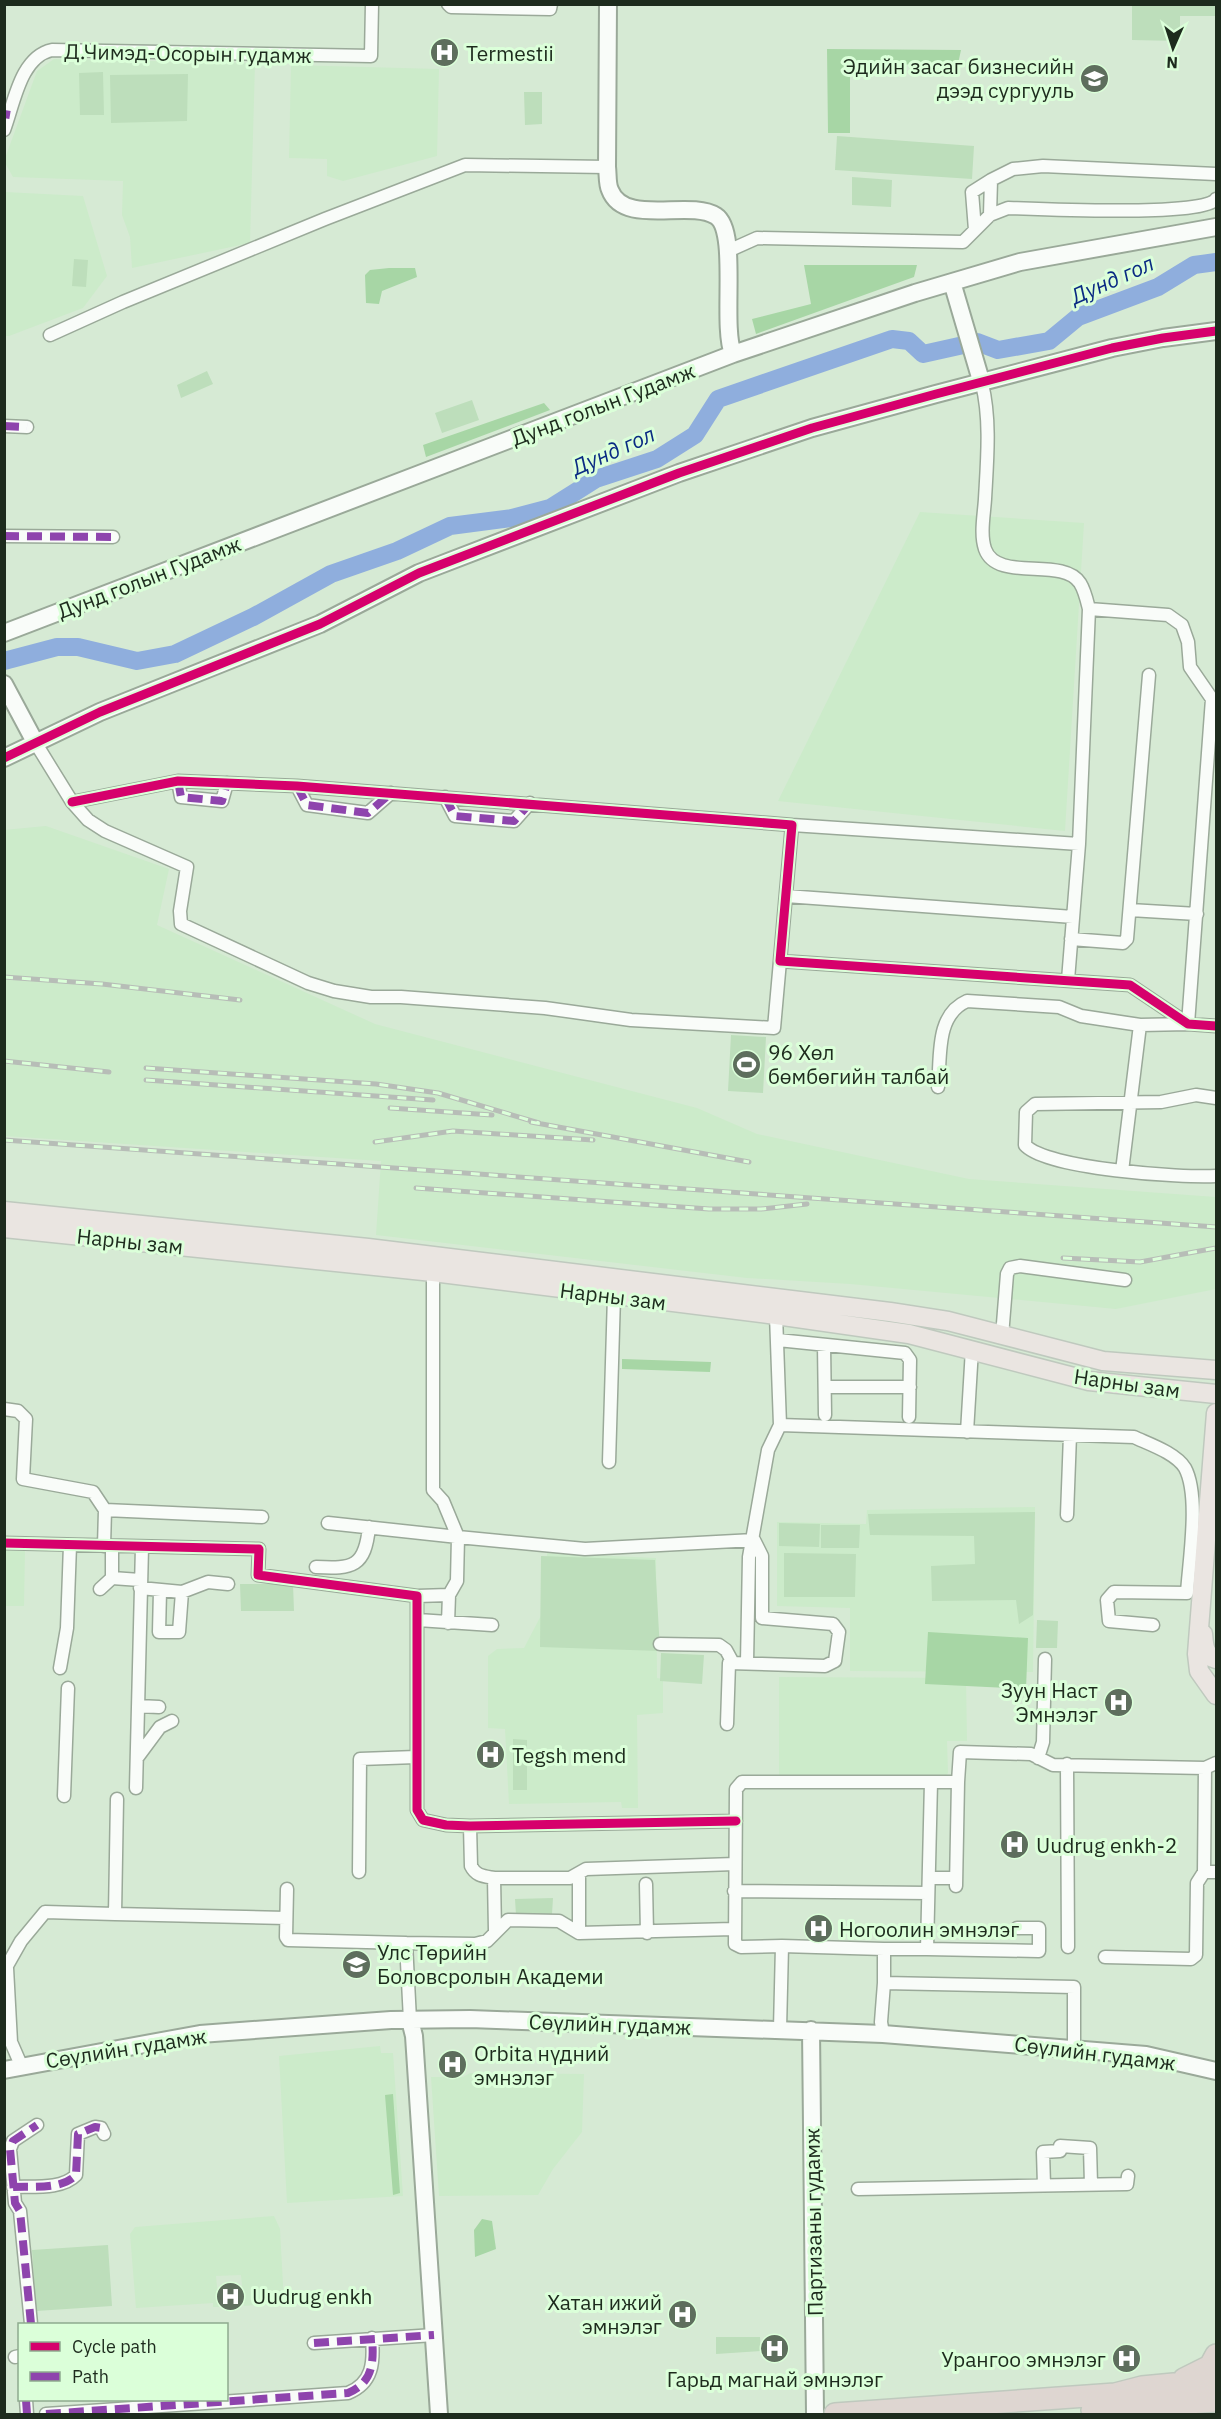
<svg xmlns="http://www.w3.org/2000/svg" width="1221" height="2419" font-family="'IBM Plex Sans',sans-serif">
  <style>
    .built { fill: #ccebca }
    .green { fill: #bddebb }
    .forest { fill: #a7d6a5 }
    .lines { fill: none; stroke-linecap: round; stroke-linejoin: round }
    .river { stroke: #8faedd; stroke-width: 18 }
    .street-casing { stroke: #9aa999; stroke-width: 15 }
    .secondary-casing { stroke: #9aa999; stroke-width: 20 }
    .primary-casing { stroke: #bfc9be; stroke-width: 21 }
    .highway-casing { stroke: #bfc9be; stroke-width: 24 }
    .street { stroke: #f9fcf9; stroke-width: 12 }
    .secondary { stroke: #f9fcf9; stroke-width: 16 }
    .primary { stroke: #eae5e1; stroke-width: 18 }
    .highway { stroke: #ded6d1; stroke-width: 21 }
    .rail-casing { stroke: #b7bdb7; stroke-width: 5 }
    .rail { stroke: #dbffd9; stroke-width: 3; stroke-dasharray: 9; stroke-linecap: butt }
    .quiet { stroke: #8e44ad; stroke-width: 8; stroke-dasharray: 15 8; stroke-linecap: butt }
    .cycleway-casing { stroke: #dbffd9; stroke-width: 13 }
    .cycleway { stroke: #d6006c; stroke-width: 9 }
    .labels { text-anchor: middle; dominant-baseline: central; stroke-width: 6; stroke-linejoin: round; paint-order: stroke }
    .street-label { font-size: 21px; fill: #1d2b1d; stroke: #dbffd9 }
    .poi-label { font-size: 21px; fill: #1d2b1d; stroke: #dbffd9; text-anchor: start }
    .water-label { font-size: 22px; font-style: italic; fill: #0a2b83; stroke: #dbffd9 }
  </style>
  <rect width="100%" height="100%" fill="#d6ead4"/>
  <!-- built -->
  <path class="built" d="M 54,59 L 255,63 L 250,243 L 132,268 L 130,237 L 122,215 L 123,181 L 13,177 L 4,161 L 37,71 Z
    M 291,65 L 439,69 L 437,156 L 343,181 L 327,176 L 327,159 L 289,158 Z
    M 5,192 L 83,196 L 107,276 L 83,308 L 9,336 L 5,336 Z
    M 920,512 L 1084,523 L 1065,831 L 778,801 Z
    M 46,826 L 169,869 L 157,925 L 375,1024 L 697,1108 L 757,1134 L 969,1179 L 1216,1197 L 1216,1289 L 1116,1309 L 850,1284 L 747,1278 L 376,1235 L 381,1161 L 5,1136 L 4,830 Z
    M 1035,1507 L 1033,1672 L 850,1671 L 850,1608 L 777,1606 L 777,1522 L 866,1524 L 867,1510 Z
    M 5,1548 L 25,1549 L 24,1606 L 6,1606 Z
    M 547,1553 L 656,1558 L 657,1678 L 663,1679 L 663,1713 L 637,1715 L 638,1808 L 622,1808 L 621,1802 L 509,1804 L 505,1729 L 488,1728 L 488,1656 L 497,1649 L 524,1648 L 546,1606 Z
    M 779,1677 L 966,1678 L 967,1741 L 947,1741 L 948,1773 L 944,1778 L 779,1777 Z
    M 380,2046 L 381,2053 L 393,2053 L 403,2196 L 287,2203 L 279,2056 Z
    M 470,2073 L 584,2074 L 582,2132 L 553,2169 L 538,2195 L 439,2196 L 431,2077 L 463,2077 Z
    M 274,2216 L 280,2229 L 284,2303 L 244,2306 L 241,2275 L 216,2276 L 219,2307 L 213,2307 L 213,2303 L 136,2308 L 130,2234 L 135,2227 Z"/>
  <!-- green -->
  <path class="green" d="M 1132,5 L 1215,5 L 1215,16 L 1180,16 L 1180,41 L 1132,40 Z
    M 103,72 L 104,115 L 80,115 L 79,73 Z
    M 188,74 L 187,121 L 111,123 L 110,75 Z
    M 524,92 L 542,92 L 542,124 L 525,125 Z
    M 837,136 L 974,146 L 972,179 L 835,170 Z
    M 852,177 L 892,180 L 891,207 L 852,205 Z
    M 74,259 L 88,260 L 86,287 L 72,286 Z
    M 207,371 L 213,384 L 181,398 L 177,385 Z
    M 472,400 L 479,420 L 442,433 L 435,413 Z
    M 731,1035 L 766,1037 L 763,1093 L 728,1091 Z
    M 1035,1512 L 1033,1615 L 1019,1624 L 1016,1600 L 932,1601 L 931,1566 L 975,1564 L 974,1536 L 870,1535 L 868,1514 Z
    M 779,1523 L 820,1524 L 819,1547 L 779,1546 Z
    M 821,1525 L 860,1525 L 859,1548 L 821,1548 Z
    M 784,1553 L 856,1554 L 855,1597 L 784,1597 Z
    M 541,1556 L 655,1560 L 660,1651 L 540,1647 Z
    M 240,1584 L 293,1584 L 294,1611 L 241,1611 Z
    M 1037,1620 L 1058,1621 L 1057,1648 L 1036,1648 Z
    M 661,1653 L 704,1655 L 702,1684 L 660,1681 Z
    M 513,1739 L 527,1740 L 527,1790 L 513,1790 Z
    M 553,1898 L 552,1914 L 516,1915 L 515,1899 Z
    M 108,2245 L 112,2306 L 36,2311 L 32,2250 Z
    M 716,2337 L 760,2337 L 761,2351 L 716,2354 Z"/>
  <!-- forest -->
  <path class="forest" d="M 827,49 L 961,50 L 958,64 L 850,65 L 850,133 L 828,133 Z
    M 804,265 L 917,265 L 914,277 L 756,334 L 752,319 L 811,304 Z
    M 389,268 L 415,268 L 417,277 L 382,291 L 379,304 L 366,303 L 365,275 L 370,270 Z
    M 544,403 L 550,410 L 426,457 L 423,445 Z
    M 622,1359 L 711,1362 L 710,1372 L 622,1369 Z
    M 928,1632 L 1028,1638 L 1026,1689 L 925,1684 Z
    M 393,2094 L 400,2193 L 393,2195 L 385,2095 Z
    M 482,2219 L 492,2221 L 496,2249 L 475,2257 L 474,2230 Z"/>
  <g class="lines">
    <!-- river -->
    <path class="river" d="M 4,661 L 57,647 L 78,647 L 137,661 L 175,654 L 253,617 L 331,574 L 397,551 L 450,526 L 512,518 L 550,508 L 596,479 L 657,459 L 695,435 L 718,399 L 892,339 L 909,341 L 923,354 L 977,342 L 998,350 L 1049,341 L 1078,317 L 1158,287 L 1194,265 L 1216,262"/>
    <defs>
      <path id="street" d="M 448,4 L 451,7 L 550,9 L 551,4
        M 4,130 C 14,104 20,57 52,50 L 371,56 L 372,4
        M 990,215 L 991,180 L 1013,169 L 1043,166 L 1216,174
        M 975,230 L 972,192 L 991,180
        M 728,251 L 757,238 L 963,242 L 990,215 L 1008,208 C 1037,209 1206,217 1216,199
        M 50,335 L 123,302 L 325,219 L 465,165 L 607,167
        M 982,384 C 991,420 987,462 985,499 C 984,515 980,534 985,549 C 997,583 1062,556 1080,583 C 1085,591 1087,601 1089,609 L 1079,844 L 1068,980
        M 4,426 L 27,427
        M 4,536 L 113,537
        M 35,742 L 72,802 L 88,820 L 105,831 L 187,867 L 180,911 L 181,924 L 308,983 L 334,991 L 371,997 L 401,997 L 545,1008 L 631,1020 L 774,1028 L 780,961
        M 178,781 L 181,797 L 222,801 L 227,783
        M 297,786 L 307,805 L 368,813 L 391,793
        M 445,797 L 455,816 L 514,821 L 530,803
        M 72,802 L 178,781 L 297,786 L 792,825 L 780,961 L 1130,985 L 1188,1024 L 1216,1026
        M 792,825 L 1079,844
        M 786,896 L 1073,917
        M 1130,910 L 1197,914
        M 1071,939 L 1123,943 L 1127,939 L 1149,675
        M 938,1087 C 941,1057 935,1015 967,1001 L 1059,1007 L 1081,1016 L 1140,1025 L 1188,1024 L 1212,699 L 1190,667 L 1188,642 L 1182,625 L 1168,615 L 1089,609
        M 1216,1098 L 1196,1095 L 1161,1102 L 1035,1104 L 1026,1112 L 1025,1145 C 1046,1169 1182,1178 1216,1176
        M 1122,1171 L 1140,1025
        M 1002,1336 L 1007,1274 L 1010,1268 L 1020,1266 L 1125,1280
        M 778,1340 L 905,1353 L 910,1360 L 909,1417
        M 824,1345 L 825,1415
        M 825,1387 L 910,1387
        M 4,1409 L 18,1411 L 26,1419 L 23,1479 L 93,1492 L 105,1510
        M 780,1425 L 1134,1437 C 1149,1444 1176,1453 1185,1468 C 1200,1496 1189,1561 1187,1593 L 1114,1592 L 1107,1600 L 1109,1621 L 1153,1625
        M 967,1432 L 972,1349
        M 609,1462 L 614,1296
        M 1067,1515 L 1070,1435
        M 328,1523 L 458,1537 L 443,1501 L 433,1490 L 433,1272
        M 4,1543 L 259,1549 L 258,1575 L 417,1596 L 417,1810 L 423,1820 L 446,1825 L 470,1826 L 736,1821
        M 104,1546 L 105,1510 L 262,1517
        M 316,1567 C 353,1569 365,1567 369,1527
        M 112,1578 L 140,1580
        M 140,1588 L 182,1592 L 208,1582 L 228,1584
        M 100,1589 L 112,1578 L 112,1546
        M 160,1591 L 159,1632 L 179,1632 L 182,1592
        M 417,1596 L 449,1595 L 457,1581 L 458,1537 L 585,1549 L 754,1540
        M 418,1620 L 492,1625
        M 448,1623 L 449,1595
        M 660,1644 L 719,1645 L 726,1650 L 732,1661
        M 747,1662 L 749,1557 L 768,1450 L 780,1425 L 776,1315
        M 60,1668 L 67,1628 L 70,1545
        M 138,1706 L 159,1707
        M 727,1724 L 729,1663 L 825,1666 L 835,1661 L 839,1632 L 833,1624 L 762,1618 L 762,1556 L 754,1540
        M 137,1758 L 160,1727 L 172,1721
        M 1038,1758 L 1043,1742 L 1045,1659
        M 1067,1764 L 1068,1947
        M 136,1788 L 142,1547
        M 64,1796 L 68,1688
        M 470,1826 L 471,1866 C 476,1876 483,1876 494,1878 L 495,1931
        M 359,1872 L 360,1759 L 416,1757
        M 1204,1872 L 1216,1872
        M 579,1875 L 579,1933
        M 494,1878 L 570,1878 L 586,1869 L 735,1864
        M 929,1878 L 956,1878
        M 646,1884 L 647,1933
        M 956,1886 L 958,1782
        M 287,1889 L 286,1937 L 288,1940 L 406,1943 L 410,2020
        M 734,1891 L 928,1893
        M 115,1914 L 286,1918
        M 406,1943 L 475,1944 L 487,1941 L 508,1920 L 559,1921 L 579,1933 L 733,1929
        M 782,1946 L 741,1947 L 735,1944 L 736,1789 L 742,1782 L 958,1782 L 960,1752 L 1031,1754 L 1053,1765 L 1205,1768 L 1216,1763
        M 884,1949 L 927,1949 L 931,1782
        M 927,1949 L 1039,1951 L 1039,1928 L 1017,1928
        M 1105,1957 L 1191,1959 L 1196,1955 L 1197,1883 L 1204,1872 L 1205,1768
        M 7,1968 L 11,2042 L 21,2065
        M 4,1971 L 21,1941 L 45,1912 L 115,1914 L 117,1799
        M 780,2029 L 782,1946 L 884,1949 L 884,1983 L 1074,1987 L 1074,2047
        M 883,2034 L 881,2022 L 884,1983
        M 1044,2185 L 1043,2152 L 1060,2151 L 1060,2146 L 1090,2148 L 1091,2184
        M 13,2187 C 32,2186 62,2190 76,2175 L 78,2134 L 95,2127 L 101,2128 L 104,2134
        M 858,2189 L 1127,2184 L 1128,2176
        M 31,2324 L 20,2211 L 15,2203 L 10,2149 L 13,2141 L 37,2125
        M 314,2343 L 434,2335
        M 15,2357 L 20,2356
        M 26,2400 L 27,2414
        M 46,2414 L 348,2393 C 373,2383 374,2362 372,2338"/>
      <path id="secondary" d="M 608,4 L 607,167 C 608,174 607,184 610,190 C 624,227 689,199 716,216 C 739,231 721,323 733,354
        M 952,282 L 982,384
        M 4,633 L 733,354 L 915,293 L 1020,262 L 1216,227
        M 4,684 L 35,742
        M 4,758 L 100,712 L 320,624 L 419,573 L 679,473 L 812,428 L 936,394 L 1112,348 L 1163,338 L 1216,331
        M 410,2020 L 414,2036 L 439,2414
        M 811,2030 L 815,2414
        M 4,2070 L 200,2034 L 391,2020 L 470,2019 L 883,2034 L 1146,2055 L 1216,2071"/>
      <path id="primary" d="M 4,1211 L 368,1248 L 890,1312 L 948,1321 L 1103,1361 L 1216,1370
        M 4,1228 L 433,1272 L 776,1315 L 909,1334 L 1089,1381 L 1216,1394
        M 1216,1413 L 1197,1654 L 1199,1671 L 1216,1695
        M 1203,1634 C 1204,1644 1204,1656 1216,1659"/>
      <path id="highway" d="M 1184,2379 L 1210,2366 L 1216,2355
        M 1092,2410 L 1216,2401
        M 835,2414 L 1115,2394 L 1142,2387 L 1216,2380"/>
    </defs>
    <!-- street casing -->
    <use href="#street" class="street-casing"/>
    <!-- secondary casing -->
    <use href="#secondary" class="secondary-casing"/>
    <!-- primary casing -->
    <use href="#primary" class="primary-casing"/>
    <!-- highway casing -->
    <use href="#highway" class="highway-casing"/>
    <!-- street -->
    <use href="#street" class="street"/>
    <!-- secondary -->
    <use href="#secondary" class="secondary"/>
    <!-- primary -->
    <use href="#primary" class="primary"/>
    <!-- highway -->
    <use href="#highway" class="highway"/>
    <defs>
      <path id="rail" d="M 4,977 L 102,984 L 240,1000
        M 4,1061 L 109,1072
        M 146,1068 L 376,1084 L 438,1093 L 539,1123
        M 146,1080 L 433,1100
        M 390,1108 L 492,1115
        M 531,1122 L 749,1162
        M 4,1140 L 1216,1227
        M 375,1142 L 453,1131 L 593,1140
        M 416,1188 L 709,1209 L 761,1209 L 807,1204
        M 1063,1258 L 1140,1262 L 1216,1248"/>
    </defs>
    <!-- rail casing -->
    <use href="#rail" class="rail-casing"/>
    <!-- rail -->
    <use href="#rail" class="rail"/>
    <!-- quiet -->
    <path class="quiet" d="M 4,114 L 10,115
      M 4,426 L 27,427
      M 4,536 L 113,537
      M 178,781 L 181,797 L 222,801 L 227,783
      M 297,786 L 307,805 L 368,813 L 391,793
      M 445,797 L 455,816 L 514,821 L 530,803
      M 13,2187 C 32,2186 62,2190 76,2175 L 78,2134 L 95,2127 L 101,2128 L 104,2134
      M 31,2324 L 20,2211 L 15,2203 L 10,2149 L 13,2141 L 37,2125
      M 314,2343 L 434,2335
      M 26,2400 L 27,2414
      M 46,2414 L 348,2393 C 373,2383 374,2362 372,2338"/>
    <defs>
      <path id="cycleway" d="M 4,758 L 100,712 L 320,624 L 419,573 L 679,473 L 812,428 L 936,394 L 1112,348 L 1163,338 L 1216,331
        M 72,802 L 178,781 L 297,786 L 792,825 L 780,961 L 1130,985 L 1188,1024 L 1216,1026
        M 4,1543 L 259,1549 L 258,1575 L 417,1596 L 417,1810 L 423,1820 L 446,1825 L 470,1826 L 736,1821"/>
    </defs>
    <!-- cycleway casing -->
    <use href="#cycleway" class="cycleway-casing"/>
    <!-- cycleway -->
    <use href="#cycleway" class="cycleway"/>
  </g>
  <!-- icons -->
  <defs>
    <symbol id="hospital-disc" viewBox="-11 -11 22 22"><circle r="9.5" fill="#5e6e5d" stroke="#dbffd9"/><path d="M-5-5h3v3.5h4V-5h3V5h-3V1.5h-4V5h-3Z" fill="#fff"/></symbol>
    <symbol id="university-disc" viewBox="-11 -11 22 22"><circle r="9.5" fill="#5e6e5d" stroke="#dbffd9"/><path d="M0-5L7-2L0 1L-7-2ZM-4 1L0 2.5L4 1V4Q0 6-4 4Z" fill="#fff"/></symbol>
    <symbol id="stadium-disc" viewBox="-11 -11 22 22"><circle r="9.5" fill="#5e6e5d" stroke="#dbffd9"/><path d="M0-5a6.5 5 0 1 0 0 10a6.5 5 0 1 0 0-10ZM-3.5-1.8h7v3.6h-7Z" fill="#fff"/></symbol>
  </defs>
  <g fill-rule="evenodd">
    <use href="#hospital-disc" x="428" y="36" width="33" height="33"/>
    <use href="#university-disc" x="1078" y="62" width="33" height="33"/>
    <use href="#stadium-disc" x="730" y="1048" width="33" height="33"/>
    <use href="#hospital-disc" x="1102" y="1686" width="33" height="33"/>
    <use href="#hospital-disc" x="474" y="1738" width="33" height="33"/>
    <use href="#hospital-disc" x="998" y="1828" width="33" height="33"/>
    <use href="#hospital-disc" x="802" y="1912" width="33" height="33"/>
    <use href="#university-disc" x="340" y="1948" width="33" height="33"/>
    <use href="#hospital-disc" x="436" y="2048" width="33" height="33"/>
    <use href="#hospital-disc" x="214" y="2280" width="33" height="33"/>
    <use href="#hospital-disc" x="666" y="2298" width="33" height="33"/>
    <use href="#hospital-disc" x="758" y="2332" width="33" height="33"/>
    <use href="#hospital-disc" x="1110" y="2342" width="33" height="33"/>
  </g>
  <g class="labels">
    <!-- street labels -->
    <g class="street-label">
      <text transform="translate(188 53) rotate(1)">Д.Чимэд-Осорын гудамж</text>
      <text transform="translate(603 404) rotate(-21)">Дунд голын Гудамж</text>
      <text transform="translate(149 577) rotate(-21)">Дунд голын Гудамж</text>
      <text transform="translate(130 1241) rotate(6)">Нарны зам</text>
      <text transform="translate(613 1296) rotate(7)">Нарны зам</text>
      <text transform="translate(1127 1383) rotate(8)">Нарны зам</text>
      <text transform="translate(610 2024) rotate(2)">Сөүлийн гудамж</text>
      <text transform="translate(126 2048) rotate(-9)">Сөүлийн гудамж</text>
      <text transform="translate(1095 2053) rotate(7)">Сөүлийн гудамж</text>
      <text transform="translate(813 2222) rotate(-91)">Партизаны гудамж</text>
    </g>
    <!-- poi labels -->
    <g class="poi-label">
      <text x="466" y="53">Termestii</text>
      <text x="1074" y="66" text-anchor="end">Эдийн засаг бизнесийн<tspan x="1074" dy="24">дээд сургууль</tspan></text>
      <text x="768" y="1052">96 Хөл<tspan x="768" dy="24">бөмбөгийн талбай</tspan></text>
      <text x="1098" y="1690" text-anchor="end">Зуун Наст<tspan x="1098" dy="24">Эмнэлэг</tspan></text>
      <text x="512" y="1755">Tegsh mend</text>
      <text x="1036" y="1845">Uudrug enkh-2</text>
      <text x="839" y="1929">Ногоолин эмнэлэг</text>
      <text x="377" y="1952">Улс Төрийн<tspan x="377" dy="24">Боловсролын Академи</tspan></text>
      <text x="474" y="2053">Orbita нүдний<tspan x="474" dy="24">эмнэлэг</tspan></text>
      <text x="252" y="2296">Uudrug enkh</text>
      <text x="662" y="2302" text-anchor="end">Хатан ижий<tspan x="662" dy="24">эмнэлэг</tspan></text>
      <text x="1106" y="2359" text-anchor="end">Урангоо эмнэлэг</text>
      <text x="775" y="2379" text-anchor="middle">Гарьд магнай эмнэлэг</text>
    </g>
    <!-- water labels -->
    <g class="water-label">
      <text transform="translate(1112 279) rotate(-24)">Дунд гол</text>
      <text transform="translate(613 450) rotate(-24)">Дунд гол</text>
    </g>
  </g>
  <!-- border -->
  <rect width="1221" height="2419" fill="none" stroke="#1d2b1d" stroke-width="12"/>
  <!-- legend -->
  <rect x="18" y="2323" width="210" height="78" fill="#dbffd9" stroke="#8faa8e" stroke-width="1.5"/>
  <rect x="30" y="2342" width="30" height="9" fill="#d6006c" stroke="#8faa8e" stroke-width="1.5"/>
  <text x="72" y="2353" font-size="18" fill="#1d2b1d">Cycle path</text>
  <rect x="30" y="2372" width="30" height="9" fill="#8e44ad" stroke="#8faa8e" stroke-width="1.5"/>
  <text x="72" y="2383" font-size="18" fill="#1d2b1d">Path</text>
  <!-- north arrow -->
  <g transform="translate(1173 48) rotate(183)" stroke="#dbffd9" stroke-width="4.5" paint-order="stroke">
  <path d="M0-4.5L10 22L0 15L-10 22Z" fill="#1d2b1d"/>
  <text y="-9" font-size="16" font-weight="bold" text-anchor="middle" fill="#1d2b1d">N</text>
  </g>
</svg>
